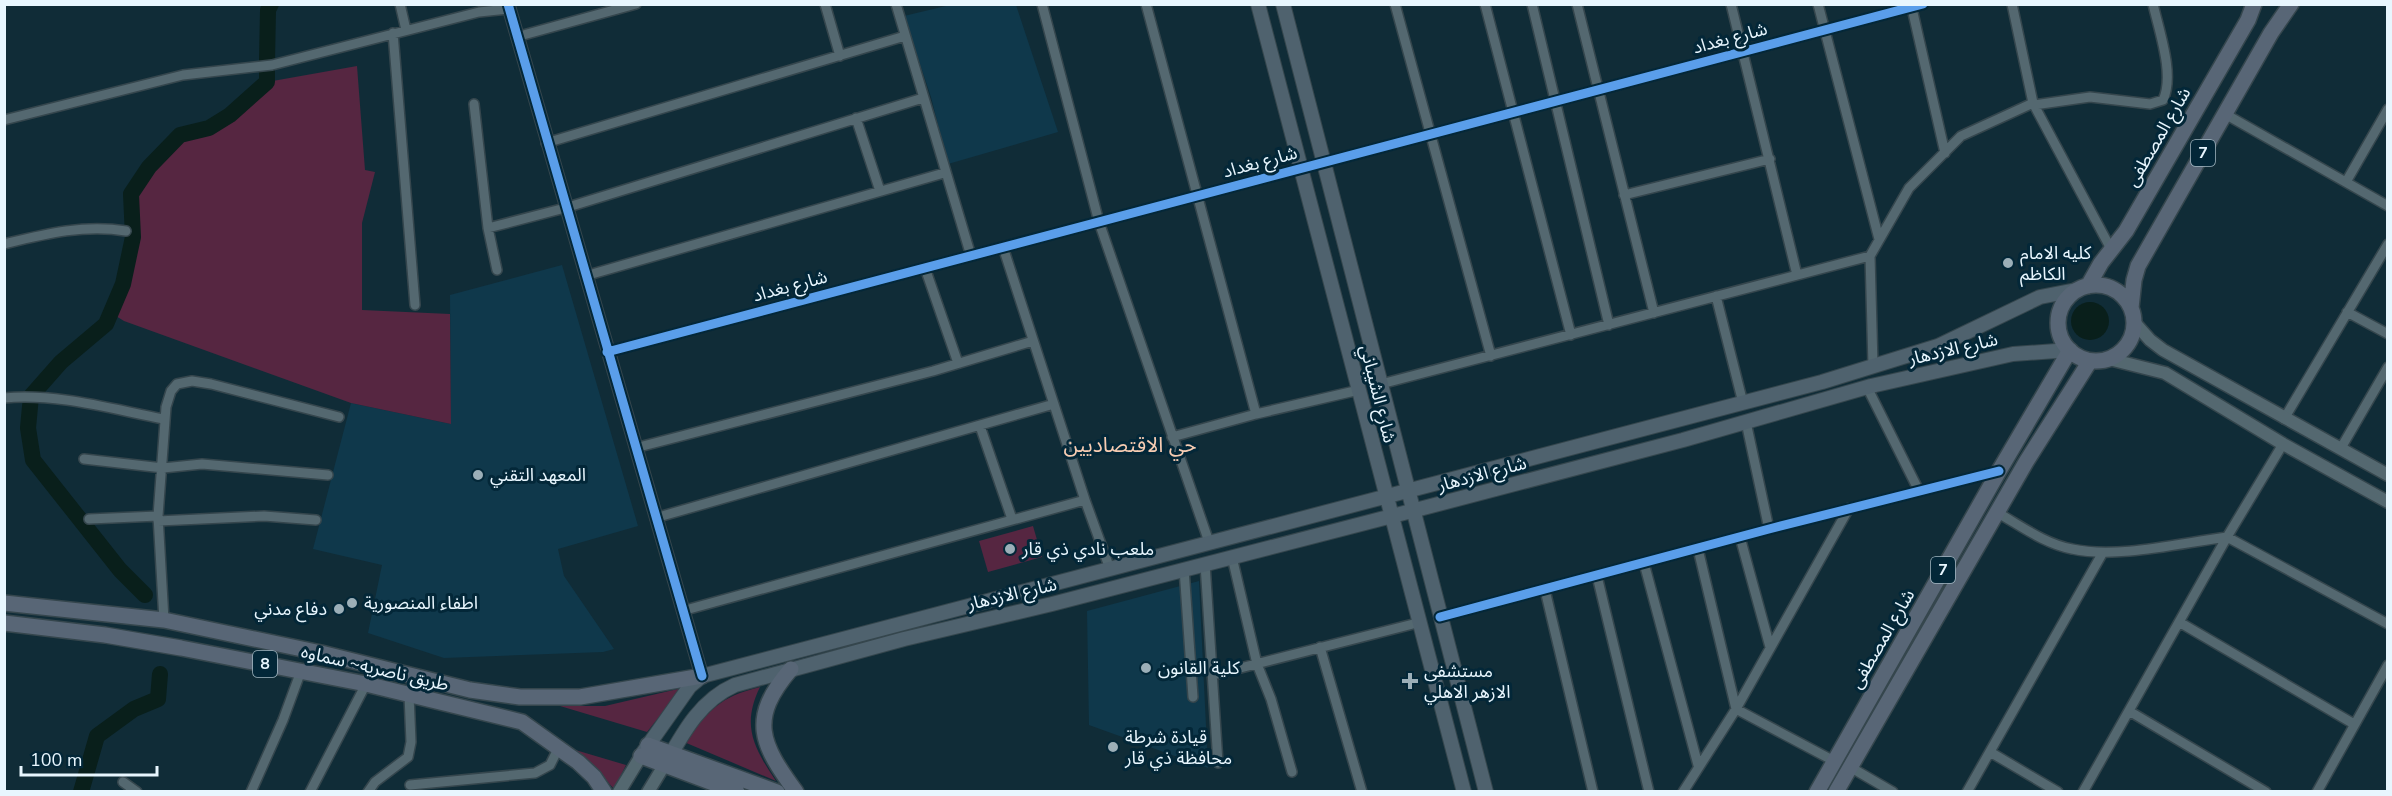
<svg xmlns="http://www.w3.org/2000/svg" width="2392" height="796" font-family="'Nunito Sans','Noto Sans Arabic',sans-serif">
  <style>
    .built { fill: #0f384b }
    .green { fill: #562641 }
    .water { fill: #091f1b }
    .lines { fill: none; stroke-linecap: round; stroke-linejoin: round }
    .river { stroke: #091f1b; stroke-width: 16 }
    .minor-casing { stroke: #35464d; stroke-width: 12 }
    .tertiary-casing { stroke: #35464d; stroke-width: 15 }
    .secondary-casing { stroke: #35464d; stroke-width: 16 }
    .trunk-casing { stroke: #35464d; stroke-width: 18 }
    .minor { stroke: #546870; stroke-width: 9 }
    .tertiary { stroke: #546870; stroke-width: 12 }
    .secondary { stroke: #4f626e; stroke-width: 14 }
    .trunk { stroke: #586676; stroke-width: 15 }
    .cycleway-casing { stroke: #032738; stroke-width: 13 }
    .cycleway { stroke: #5a9eea; stroke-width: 9 }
    .poi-dot { fill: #9cafb8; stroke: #032738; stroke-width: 2 }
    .labels { text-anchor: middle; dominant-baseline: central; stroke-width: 6; stroke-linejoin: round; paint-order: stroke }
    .shield { fill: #032738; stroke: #a3b8c3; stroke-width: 1.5 }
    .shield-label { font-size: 16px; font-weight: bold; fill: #e8f6fe }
    .street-label { font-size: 18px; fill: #e8f6fe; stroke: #032738 }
    .poi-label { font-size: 18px; fill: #e8f6fe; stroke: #032738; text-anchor: start }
    .quarter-label { font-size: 21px; fill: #f7ccb2; stroke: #032738 }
  </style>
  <rect width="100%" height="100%" fill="#102c37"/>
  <!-- built -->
  <path class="built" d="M 950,5 L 1016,5 L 1058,132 L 948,164 L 931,97 L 904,16 Z
    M 562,265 L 638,526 L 558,549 L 564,576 L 614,649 L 603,652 L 444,658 L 368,633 L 382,565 L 313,549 L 351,403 L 451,424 L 450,295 Z
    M 1199,581 L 1208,768 L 1089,725 L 1087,611 Z"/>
  <!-- green -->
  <path class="green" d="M 357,66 L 365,170 L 375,172 L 362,223 L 362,310 L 450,314 L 451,424 L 351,403 L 124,321 L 111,313 L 123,284 L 133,237 L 131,194 L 149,167 L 180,135 L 209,128 L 230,115 L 267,82 Z
    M 1033,526 L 1042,557 L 988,572 L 979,541 Z
    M 760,687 C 741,726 754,748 776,781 L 684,742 C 710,710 719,697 760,687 Z
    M 682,688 L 647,732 L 560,706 L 605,706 Z
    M 572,749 L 626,765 L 614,789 L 596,769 Z"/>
  <!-- water -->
  <path class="water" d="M2071 321a19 19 0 1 1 38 0a19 19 0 1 1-38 0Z"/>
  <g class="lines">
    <!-- river -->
    <path class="river" d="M 267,61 L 268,10 L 271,4
      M 145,595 L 120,570 L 33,460 L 28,428 L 31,396 L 61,362 L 106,324 L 123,284 L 133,237 L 131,194 L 149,167 L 180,135 L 209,128 L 230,115 L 267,82 L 267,68
      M 81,792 L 97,736 L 134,709 L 158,699 L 160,674"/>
    <defs>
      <path id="minor" d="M 400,4 L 406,30
        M 825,4 L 840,56
        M 896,4 L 971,256
        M 1042,4 L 1099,222 L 1209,542
        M 1146,4 L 1256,414
        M 1395,4 L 1491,356
        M 1485,4 L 1571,335
        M 1532,4 L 1609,325
        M 1577,4 L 1654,313
        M 1731,4 L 1797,275
        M 1818,4 L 1879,239
        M 1911,4 L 1945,153
        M 2012,4 L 2033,103 L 2111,249
        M 393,33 L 415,305
        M 516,37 L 636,4
        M 474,104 L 488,228 L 497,270
        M 2034,105 L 2090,97 L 2150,104 L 2163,100 C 2175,75 2159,31 2153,4
        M 2225,114 L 2388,206
        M 856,118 L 880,191
        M 4,120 L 183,75 L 272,65 L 479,12 L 508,9
        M 546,143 L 905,36
        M 2346,182 L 2388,109
        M 1624,195 L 1770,159
        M 488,228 L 565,208 L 923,98
        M 4,244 C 45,234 84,224 126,231
        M 1003,247 L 1085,500 L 1110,569
        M 925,268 L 958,363
        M 585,276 L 944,173
        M 1716,296 L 1743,403
        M 2347,312 L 2388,334
        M 607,352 L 1923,4
        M 1873,366 L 1870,256 L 1909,188 L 1961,136 L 2033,103
        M 1381,384 L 1870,256
        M 1867,387 L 1919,491
        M 4,398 C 58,393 111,409 164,419
        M 2284,419 L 2388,244
        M 1746,422 L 1769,529
        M 980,426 L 1012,519
        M 1172,437 L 1256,414 L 1359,390
        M 635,448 L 933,371 L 1033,341
        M 2341,448 L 2388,367
        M 84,459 L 163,468 L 202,464 L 328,475
        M 1998,513 C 2021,526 2045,544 2072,549 C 2118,559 2180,543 2227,537 L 2283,444
        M 655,518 L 1054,404
        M 89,519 L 158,516
        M 158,521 L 264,516 L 316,520
        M 1740,537 L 1770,647
        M 1698,549 L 1736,709 L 1834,761
        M 1232,557 L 1257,664 L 1271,699 L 1292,772
        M 1644,563 L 1698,765
        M 1205,564 L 1218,763
        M 1184,569 L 1193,697
        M 1597,576 L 1649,792
        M 1545,590 L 1593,792
        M 682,611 L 1085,500
        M 1440,617 L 1769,529 L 1999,471
        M 164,620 L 158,516 L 166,407 L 171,391 L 177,384 L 192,381 L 211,384 L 339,417
        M 2179,622 L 2354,724
        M 1320,647 L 1362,792
        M 1213,675 L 1421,622
        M 2129,711 L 2266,792
        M 1990,752 L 2058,792
        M 1850,767 L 1893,792
        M 123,782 L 137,792
        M 410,785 L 535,773 L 550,765 L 559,747
        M 251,792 L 283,720 L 301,671
        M 310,792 L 366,684
        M 368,792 L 375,782 L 408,757 L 411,742 L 409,695
        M 1683,792 L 1736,709 L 1849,508
        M 1967,792 L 2102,554
        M 2083,792 L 2227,537 L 2388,624
        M 2317,792 L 2388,665"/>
      <path id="tertiary" d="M 508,4 L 702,676
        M 2134,322 L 2150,340 L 2163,350 L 2388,475
        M 2109,359 L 2165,373 L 2283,444 L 2388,502
        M 619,792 L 641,756
        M 648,792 L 665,764"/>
      <path id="secondary" d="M 1258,4 L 1464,792
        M 1283,4 L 1486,792
        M 642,754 L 690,686 L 702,676 L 1822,382 L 1938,346 L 2040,297 L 2076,290
        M 666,763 C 684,731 701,700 735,685 L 904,639 L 1052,604 L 1427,507 L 1683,440 L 1871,386 L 2013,354 L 2070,350"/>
      <path id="trunk" d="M2058 323a38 38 0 1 1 76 0a38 38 0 1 1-76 0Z
        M 2088,286 L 2101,263 L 2126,231 L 2248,20 L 2254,4
        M 2131,308 L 2134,280 L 2138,266 L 2271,33 L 2291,4
        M 4,603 L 164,620 L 321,653 L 470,690 L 520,697 L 580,697 L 702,676
        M 4,623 L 105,635 L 181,648 L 366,684 L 522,722 L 578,762 L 594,777 L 604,792
        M 791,669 C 748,719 761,744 796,792
        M 648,745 L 777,792
        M 641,756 L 737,792
        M 1817,792 L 1999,471 L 2070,350
        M 1836,792 L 2026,462 L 2090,361"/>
    </defs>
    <!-- minor casing -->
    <use href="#minor" class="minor-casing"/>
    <!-- tertiary casing -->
    <use href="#tertiary" class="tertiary-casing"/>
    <!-- secondary casing -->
    <use href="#secondary" class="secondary-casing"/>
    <!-- trunk casing -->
    <use href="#trunk" class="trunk-casing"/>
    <!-- minor -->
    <use href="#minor" class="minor"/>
    <!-- tertiary -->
    <use href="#tertiary" class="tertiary"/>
    <!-- secondary -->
    <use href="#secondary" class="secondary"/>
    <!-- trunk -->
    <use href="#trunk" class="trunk"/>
    <defs>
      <path id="cycleway" d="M 508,4 L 702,676
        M 607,352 L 1923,4
        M 1440,617 L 1769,529 L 1999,471"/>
    </defs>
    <!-- cycleway casing -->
    <use href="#cycleway" class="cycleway-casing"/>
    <!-- cycleway -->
    <use href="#cycleway" class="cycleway"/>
  </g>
  <!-- markers -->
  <g class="poi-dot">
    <circle cx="2008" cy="263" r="6"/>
    <circle cx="478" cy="475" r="6"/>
    <circle cx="1010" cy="549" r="6"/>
    <circle cx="352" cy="603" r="6"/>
    <circle cx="339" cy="609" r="6"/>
    <circle cx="1146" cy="668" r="6"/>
    <path d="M1407 672h6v6h6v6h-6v6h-6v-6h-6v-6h6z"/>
    <circle cx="1113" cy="747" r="6"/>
  </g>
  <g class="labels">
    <!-- shield labels -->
    <g class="shield">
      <rect x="2191" y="140" width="24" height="26" rx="4.5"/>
      <rect x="1931" y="557" width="24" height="26" rx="4.5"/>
      <rect x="253" y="651" width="24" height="26" rx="4.5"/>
    </g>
    <g class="shield-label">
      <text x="2203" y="153">7</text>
      <text x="1943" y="570">7</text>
      <text x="265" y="664">8</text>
    </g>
    <!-- street labels -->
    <g class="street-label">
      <text transform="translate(1730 38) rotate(-15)">شارع بغداد</text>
      <text transform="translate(2158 137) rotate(-60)">شارع المصطفى</text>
      <text transform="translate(1260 162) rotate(-15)">شارع بغداد</text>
      <text transform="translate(790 286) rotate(-15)">شارع بغداد</text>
      <text transform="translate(1953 349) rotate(-13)">شارع الازدهار</text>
      <text transform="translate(1378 394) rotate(76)">شارع الشيباني</text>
      <text transform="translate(1482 474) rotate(-15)">شارع الازدهار</text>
      <text transform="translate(1012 594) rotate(-13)">شارع الازدهار</text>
      <text transform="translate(1882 639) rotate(-60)">شارع المصطفى</text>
      <text transform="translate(375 668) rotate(13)">طريق ناصريه~ سماوه</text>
    </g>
    <!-- poi labels -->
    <g class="poi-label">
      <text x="2020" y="253">كليه الامام<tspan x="2020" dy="21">الكاظم</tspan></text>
      <text x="490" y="475">المعهد التقني</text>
      <text x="1022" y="549">ملعب نادي ذي قار</text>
      <text x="364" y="603">اطفاء المنصورية</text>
      <text x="327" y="609" text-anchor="end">دفاع مدني</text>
      <text x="1158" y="668">كلية القانون</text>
      <text x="1424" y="671">مستشفى<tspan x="1424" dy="21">الازهر الاهلي</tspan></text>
      <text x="1125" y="737">قيادة شرطة<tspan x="1125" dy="21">محافظة ذي قار</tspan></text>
    </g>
    <!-- quarter labels -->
    <g class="quarter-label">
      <text x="1130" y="445">حي الاقتصاديين</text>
    </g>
  </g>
  <!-- border -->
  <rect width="2392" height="796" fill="none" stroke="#e8f6fe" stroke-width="12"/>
  <!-- scale -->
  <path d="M21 766v9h136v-9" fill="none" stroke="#e8f6fe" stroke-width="3"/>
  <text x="30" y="766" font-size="18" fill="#e8f6fe" stroke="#032738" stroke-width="4.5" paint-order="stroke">100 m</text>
</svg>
